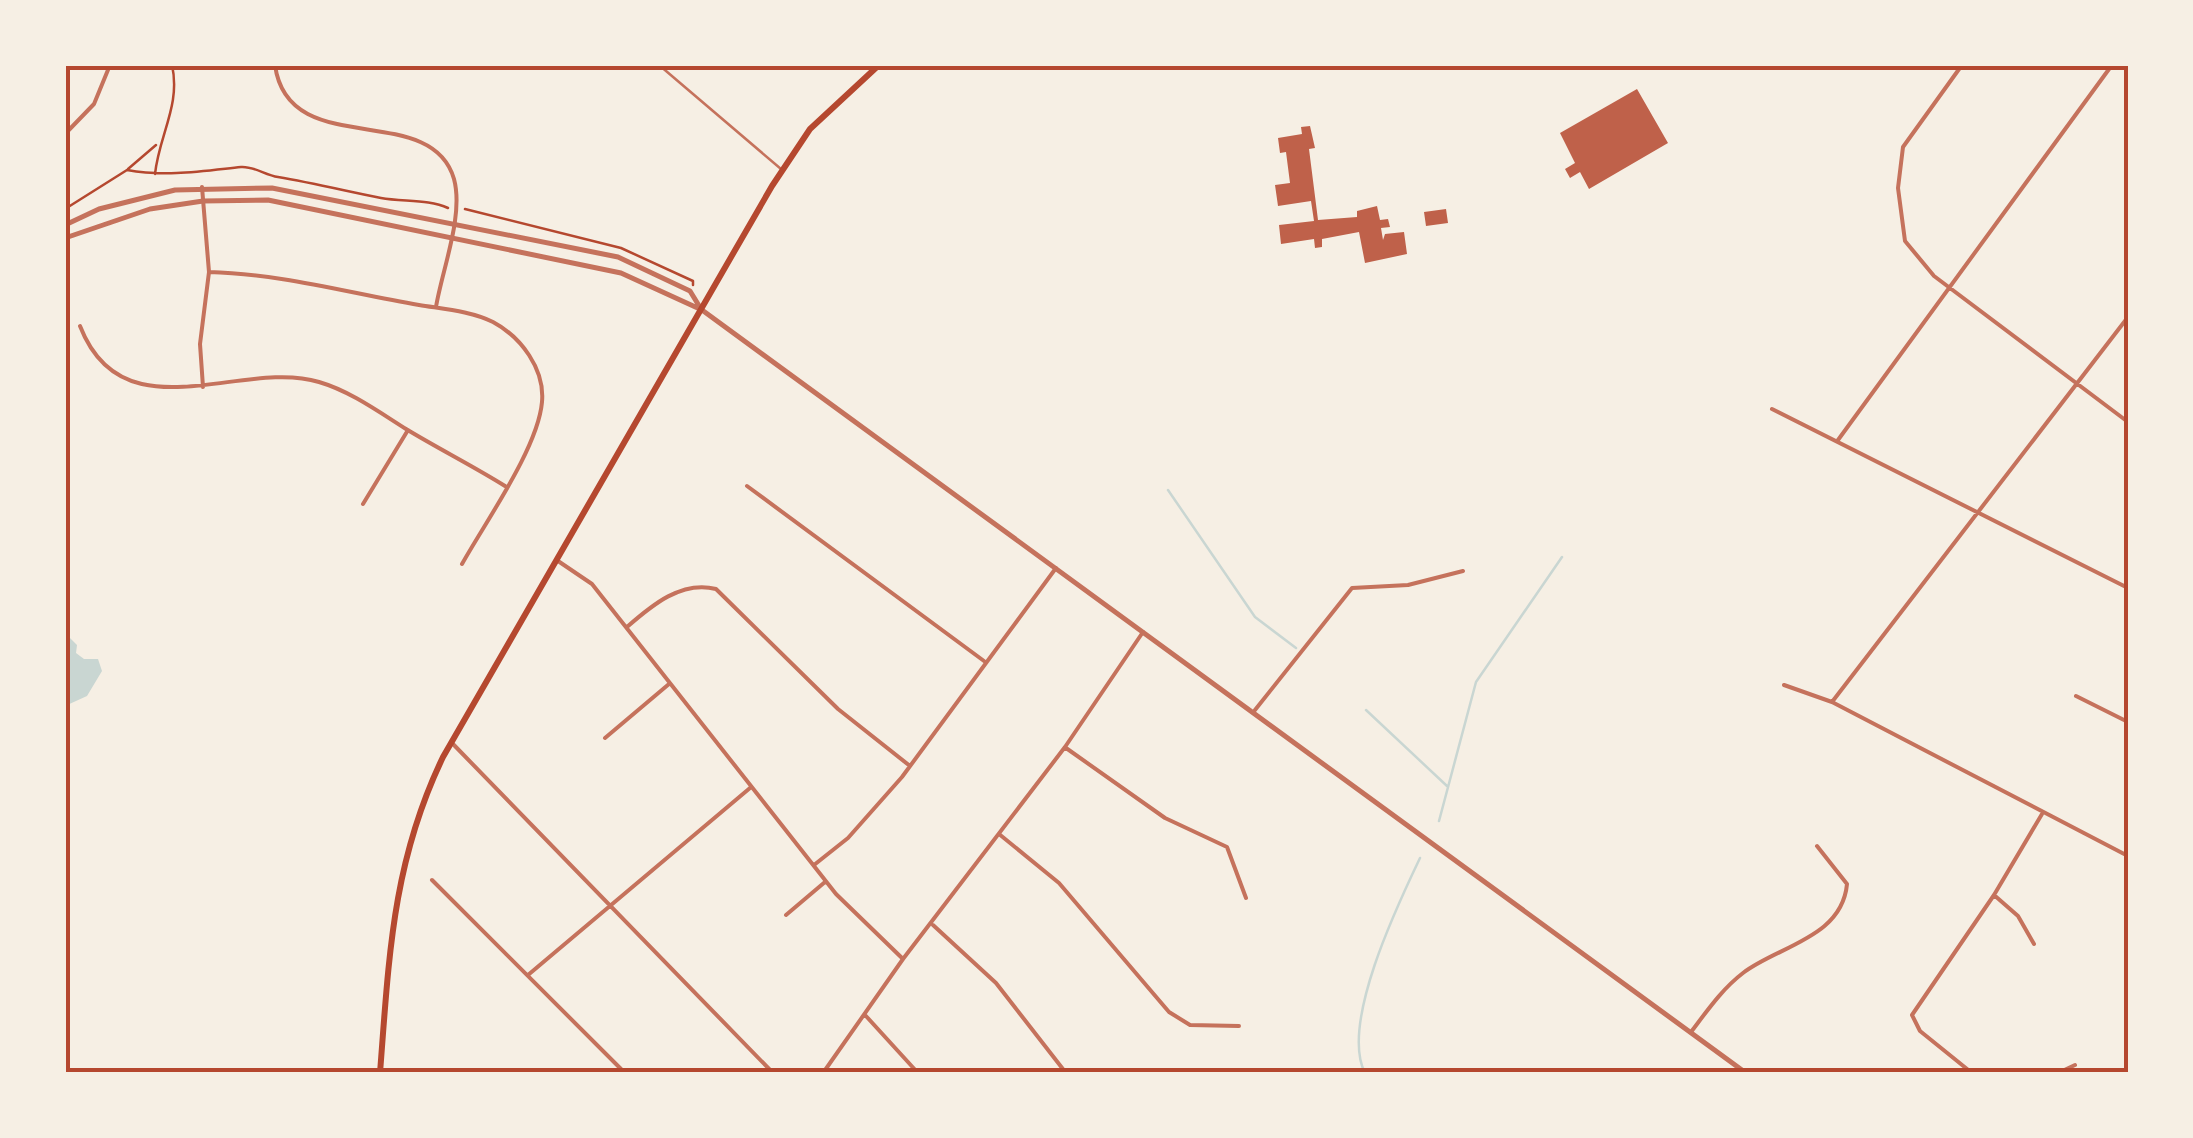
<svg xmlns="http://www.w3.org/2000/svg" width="2193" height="1138" font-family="Helvetica,sans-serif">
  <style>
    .water { fill: #c9d6d2 }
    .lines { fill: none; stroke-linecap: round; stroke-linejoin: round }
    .stream { stroke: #c9d6d2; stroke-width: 2.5 }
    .building { fill: #bf614a }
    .path { stroke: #b5482f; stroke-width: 2.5 }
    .service { stroke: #c5725c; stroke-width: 2.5 }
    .minor { stroke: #c5725c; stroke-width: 4 }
    .tertiary { stroke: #c5725c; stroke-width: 5 }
    .secondary { stroke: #b5482f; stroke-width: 6 }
    .neatline { fill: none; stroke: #b5482f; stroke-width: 4 }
  </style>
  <rect width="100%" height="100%" fill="#f6efe4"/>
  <!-- water -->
  <path class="water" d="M 65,633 L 77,645 L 76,653 L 84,659 L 98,659 L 102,671 L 87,696 L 65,706 Z"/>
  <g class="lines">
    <!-- stream -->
    <path class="stream" d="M 1168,490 L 1255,617 L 1296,648
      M 1366,710 L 1447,786
      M 1439,821 L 1476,682 L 1562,557
      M 1365,1073 C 1340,1025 1397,906 1420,858"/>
  </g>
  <!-- building -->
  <path class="building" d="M 1637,89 L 1668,143 L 1589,189 L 1580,172 L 1570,178 L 1565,169 L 1575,163 L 1560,133 Z
    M 1310,126 L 1315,148 L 1309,149 L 1318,220 L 1357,217 L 1357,211 L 1377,206 L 1380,220 L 1388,219 L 1390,227 L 1381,228 L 1383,240 L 1385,234 L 1404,232 L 1407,254 L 1365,263 L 1359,232 L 1322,239 L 1322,247 L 1315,248 L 1314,239 L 1281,244 L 1279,225 L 1314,221 L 1311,201 L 1278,206 L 1275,185 L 1290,183 L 1286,152 L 1280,153 L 1278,138 L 1302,134 L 1301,127 Z
    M 1446,209 L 1448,223 L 1426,226 L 1424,212 Z"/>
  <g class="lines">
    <!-- path -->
    <path class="path" d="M 128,169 L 156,145
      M 155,174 C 159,135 181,105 172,65
      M 65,209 L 127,170 C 166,177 203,171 241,167 C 254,166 265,175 278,177 C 313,183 346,191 381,198 C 403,202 429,199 448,208
      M 465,209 L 621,248 L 693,281 L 693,285"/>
    <!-- service -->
    <path class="service" d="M 659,65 L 781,169"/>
    <!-- minor -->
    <path class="minor" d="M 275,65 C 288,162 431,99 454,179 C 464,216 442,270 436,307
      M 1962,65 L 1903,147 L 1898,188 L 1905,241 L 1934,276 L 2128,422
      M 65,134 L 94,104 L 110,65
      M 202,187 L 209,272 L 200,344 L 203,387
      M 209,272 C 282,274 348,293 419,305 C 443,309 471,311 493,322 C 521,337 545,369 542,402 C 538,448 486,521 462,564
      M 80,326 C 123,437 242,358 319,382 C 350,391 379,412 406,429 C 439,449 473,466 505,486
      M 1772,409 L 2128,588
      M 1838,440 L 2112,65
      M 747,486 L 984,661
      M 363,504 L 408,430
      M 558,561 L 592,584 L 836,894 L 903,959
      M 627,627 C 652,605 682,580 716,589 L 838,709 L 910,766
      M 1784,685 L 1832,702 L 2128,856
      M 2076,696 L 2128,722
      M 1832,702 L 2128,317
      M 1255,710 L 1352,588 L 1408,585 L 1463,571
      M 605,738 L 669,684
      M 452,743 L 773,1073
      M 1066,748 L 1165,818 L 1227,847 L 1246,898
      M 999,834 L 1059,883 L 1169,1012 L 1190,1025 L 1239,1026
      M 814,865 L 848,838 L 902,777 L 1056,568
      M 432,880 L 625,1073
      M 1994,895 L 2018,916 L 2034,944
      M 786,915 L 825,882
      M 933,925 L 996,983 L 1066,1073
      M 528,975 L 750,788
      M 865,1015 L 918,1073
      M 1691,1032 C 1707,1011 1722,989 1743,973 C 1778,946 1842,938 1847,884 L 1817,846
      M 823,1073 L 903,959 L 1065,747 L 1143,632
      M 1972,1073 L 1920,1031 L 1912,1015 L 1994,895 L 2042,814
      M 2058,1073 L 2075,1065"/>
    <!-- tertiary -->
    <path class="tertiary" d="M 65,225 L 99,209 L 175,190 L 272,188 L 618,257 L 690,291 L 701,309
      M 65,238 L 150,209 L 203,201 L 268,200 L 621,273 L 702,310 L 1746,1073"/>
    <!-- secondary -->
    <path class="secondary" d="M 380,1073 C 389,958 392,863 443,757 L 772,186 L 810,129 L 879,65"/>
  </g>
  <!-- border -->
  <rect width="2193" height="1138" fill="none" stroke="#f6efe4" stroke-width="135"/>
  <rect x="68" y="68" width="2058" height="1002" class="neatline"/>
</svg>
